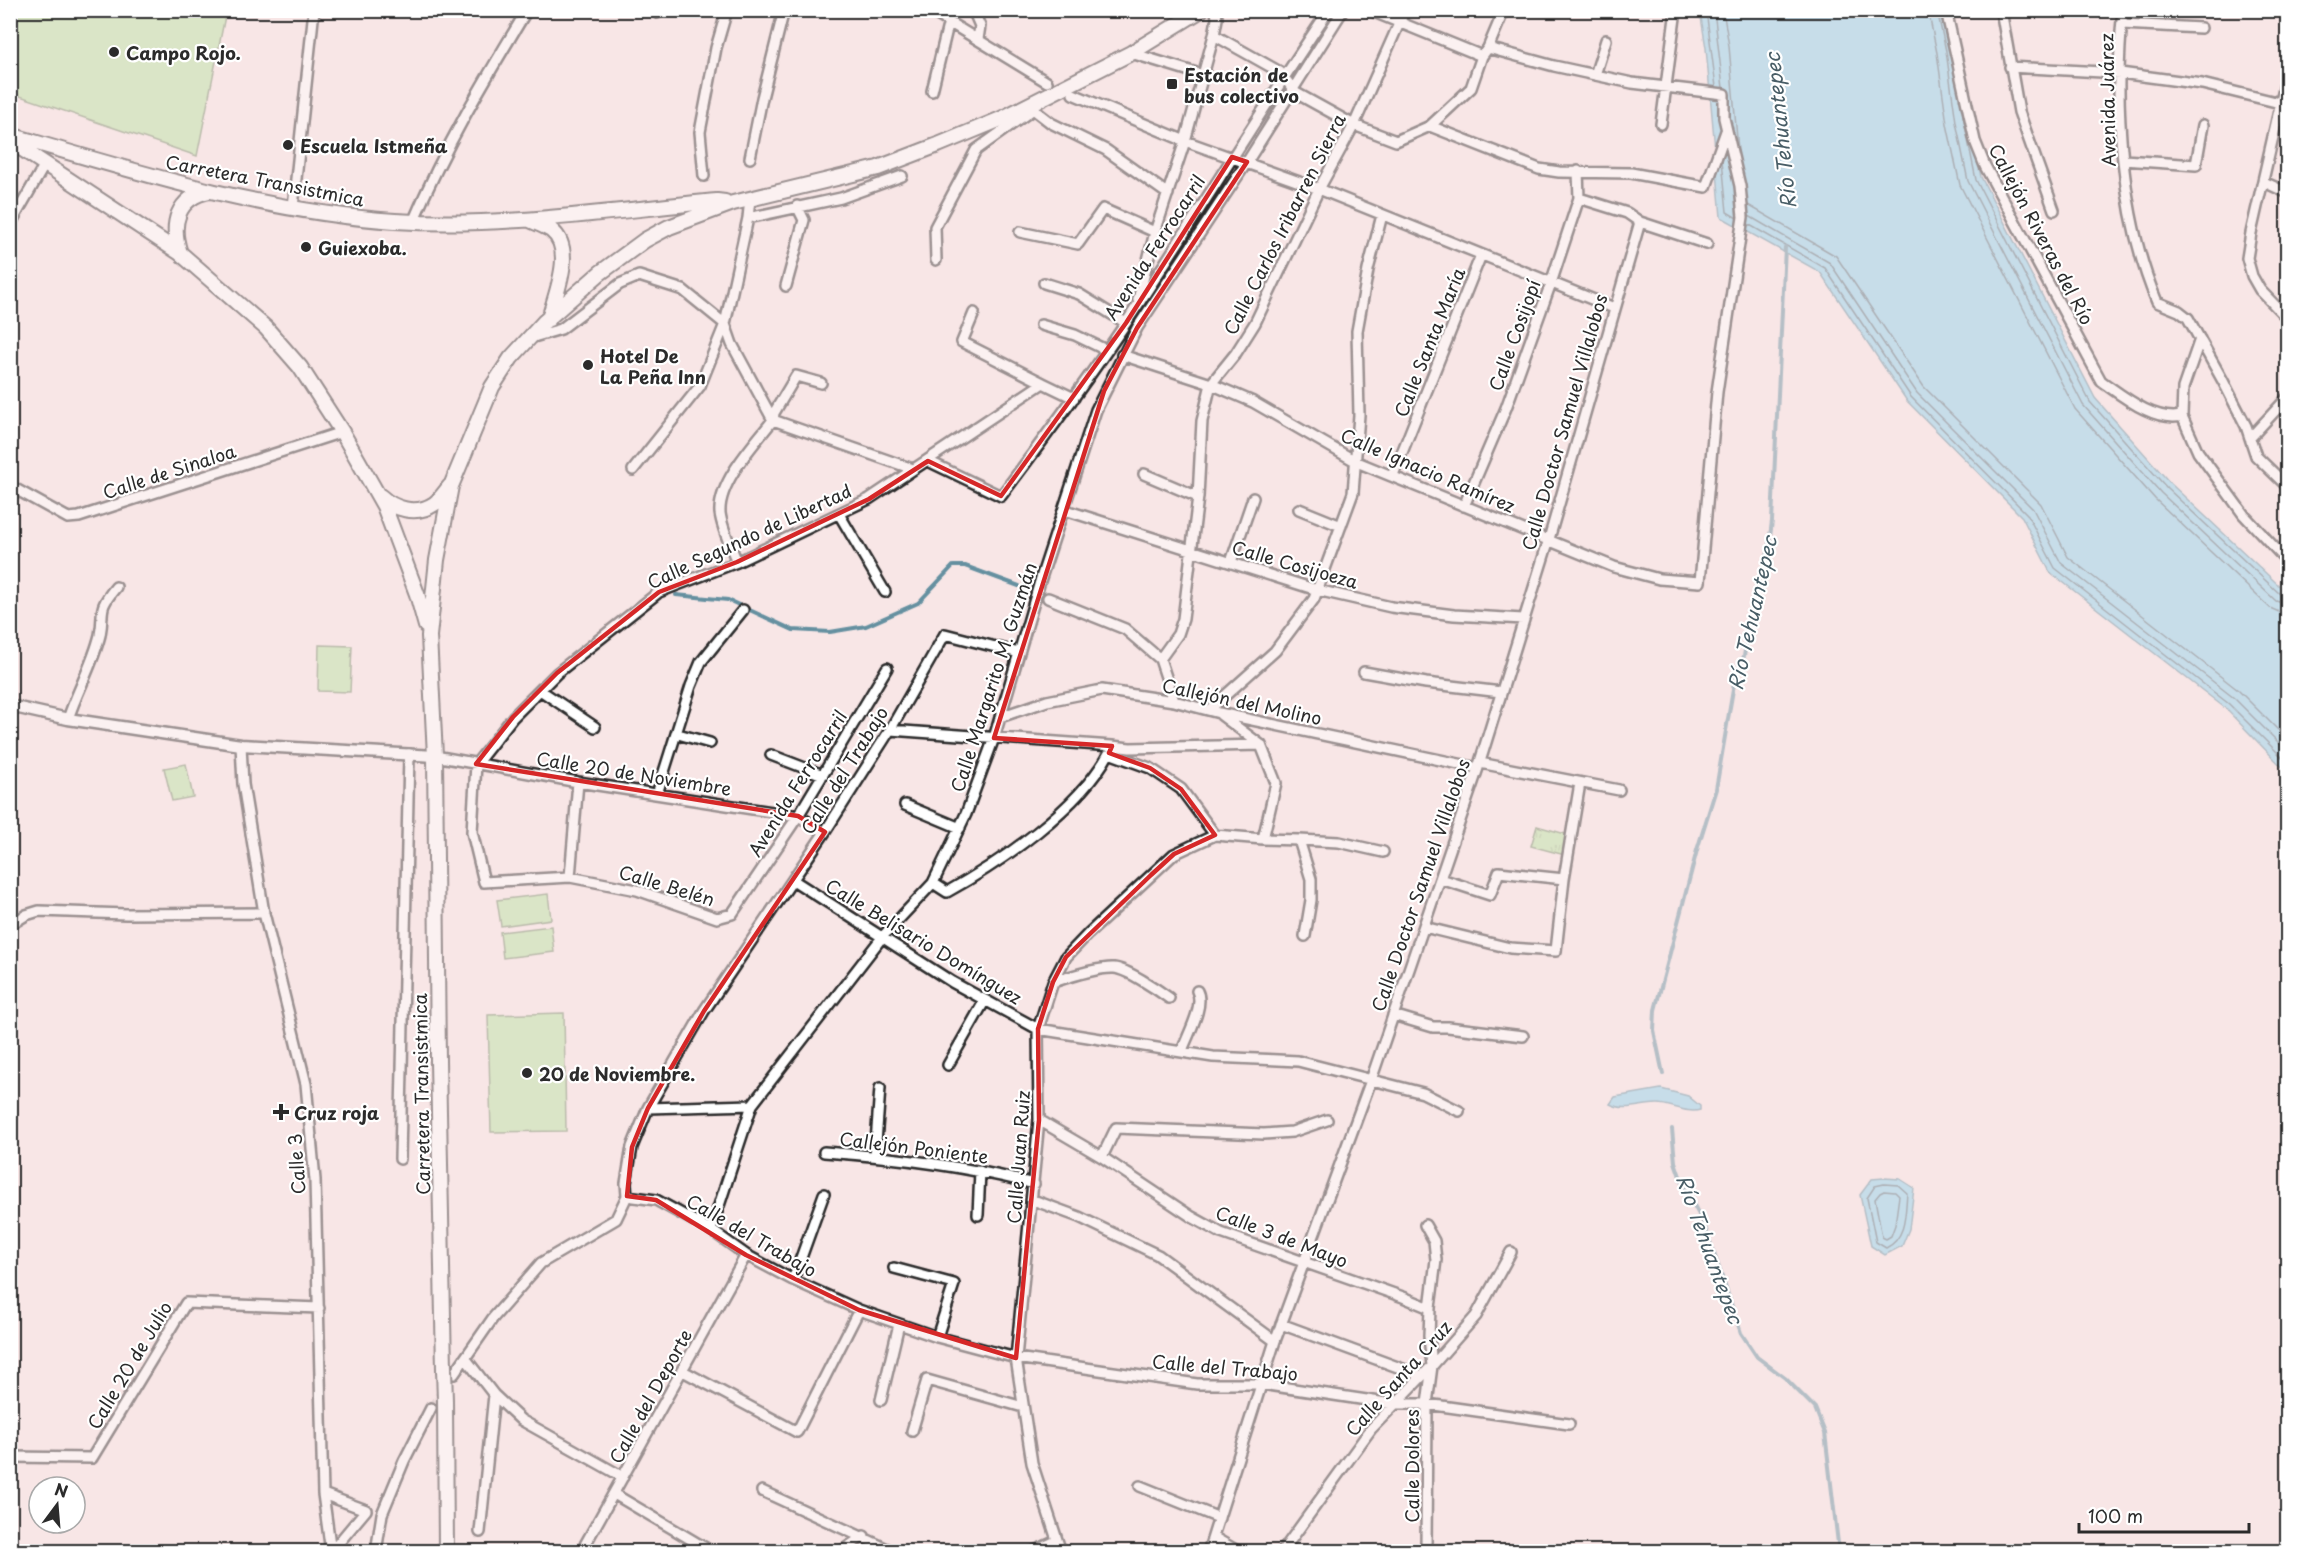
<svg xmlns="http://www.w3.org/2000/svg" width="2298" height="1562" font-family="'Playpen Sans',sans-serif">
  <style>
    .grass { fill: url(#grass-tufts); stroke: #718866; stroke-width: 1.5 }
    .garden { fill: #b7e4a2; stroke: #718866; stroke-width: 1.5 }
    .water { fill: #8cd3ee; stroke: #6590a0; stroke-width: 1.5 }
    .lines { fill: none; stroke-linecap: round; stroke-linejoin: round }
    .shore { stroke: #526e79; stroke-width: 1.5 }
    .stream { stroke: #6590a0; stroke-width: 4 }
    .minor-tunnel { stroke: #cfc1c1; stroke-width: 9; stroke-dasharray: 9 4.5; stroke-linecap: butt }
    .minor-casing { stroke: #2b2b2b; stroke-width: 14 }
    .tertiary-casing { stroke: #2b2b2b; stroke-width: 15 }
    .primary-casing { stroke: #2b2b2b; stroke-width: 18 }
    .minor { stroke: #fff; stroke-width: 9 }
    .tertiary { stroke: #fff; stroke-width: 10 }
    .primary { stroke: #fff; stroke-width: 14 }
    .primary-bridge-casing { stroke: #2b2b2b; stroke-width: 18; stroke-linecap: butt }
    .primary-bridge { stroke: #fff; stroke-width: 14 }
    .marked { fill: none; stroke: #d62828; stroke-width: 4.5; stroke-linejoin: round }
    .poi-dot { fill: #2b2b2b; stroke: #fff; stroke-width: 2 }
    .labels { text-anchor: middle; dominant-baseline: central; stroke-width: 4.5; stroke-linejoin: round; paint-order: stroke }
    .poi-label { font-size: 18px; font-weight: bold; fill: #2b2b2b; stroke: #fff; text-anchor: start }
    .street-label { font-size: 18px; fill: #2b2b2b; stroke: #fff }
    .water-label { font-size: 20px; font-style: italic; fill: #485d66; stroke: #fff }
  </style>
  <defs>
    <pattern id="grass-tufts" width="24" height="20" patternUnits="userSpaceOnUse" patternTransform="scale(1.5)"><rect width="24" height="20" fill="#b7e4a2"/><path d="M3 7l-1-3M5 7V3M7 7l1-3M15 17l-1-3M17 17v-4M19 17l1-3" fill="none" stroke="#9ec48c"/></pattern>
  </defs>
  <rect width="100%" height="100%" fill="#f8e6e6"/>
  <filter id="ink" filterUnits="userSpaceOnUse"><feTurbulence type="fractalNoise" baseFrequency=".0167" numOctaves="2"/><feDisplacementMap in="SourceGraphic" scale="12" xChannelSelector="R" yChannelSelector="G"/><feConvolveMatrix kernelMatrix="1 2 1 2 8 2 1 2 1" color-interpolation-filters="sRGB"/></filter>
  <g filter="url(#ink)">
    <!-- grass -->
    <path class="grass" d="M 1537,826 L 1569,835 L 1565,855 L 1531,846 Z"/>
    <!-- garden -->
    <path class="garden" d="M 10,11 L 226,11 L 197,156 L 11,93 Z
      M 319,645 L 352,646 L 350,692 L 318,691 Z
      M 186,764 L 193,797 L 172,801 L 164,768 Z
      M 548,894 L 551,919 L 501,926 L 497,900 Z
      M 551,926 L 554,952 L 503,958 L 500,932 Z
      M 564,1013 L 566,1131 L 491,1132 L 488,1015 Z"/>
    <!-- water -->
    <path class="water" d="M 1700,11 L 1950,11 L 1959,49 L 1969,120 L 1981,177 L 2095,398 L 2171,484 L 2287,593 L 2287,772 L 2225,708 L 2050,572 L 2022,517 L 1907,401 L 1820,272 L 1721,217 L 1706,48 Z
      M 1661,1089 L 1688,1096 L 1700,1106 L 1700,1110 C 1687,1114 1671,1104 1657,1104 C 1641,1104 1625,1112 1610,1104 L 1615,1097 Z
      M 1884,1178 L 1900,1179 L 1914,1188 L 1909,1229 L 1902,1246 L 1885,1255 L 1871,1246 L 1860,1195 L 1872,1179 Z"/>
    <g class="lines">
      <!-- shore -->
      <path class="shore" d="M 1706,10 L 1716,87
        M 1714,10 L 1723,88
        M 1723,10 L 1729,46 L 1738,150
        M 1928,10 L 1937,53 L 1947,124 L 1960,185 L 2075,409 L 2155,499 L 2270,608 L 2279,612 L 2288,614
        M 1937,10 L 1946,51 L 1956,122 L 1968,181 L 2083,405 L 2161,493 L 2276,601 L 2288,605
        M 1961,105 L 1976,180 L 2090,402 L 2167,488 L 2281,595 L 2288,597
        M 1722,160 L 1727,212 L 1737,218
        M 1748,205 L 1836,256 L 1924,387 L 2041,504 L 2068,557 L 2238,690 L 2288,740
        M 1749,216 L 1830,263 L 1917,393 L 2033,509 L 2061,563 L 2234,698 L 2288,752
        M 1748,224 L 1825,268 L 1911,397 L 2027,514 L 2055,568 L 2229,704 L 2288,763
        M 1884,1184 L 1898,1185 L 1907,1193 C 1905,1213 1907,1238 1886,1248 L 1876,1242 L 1867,1198 L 1875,1186 Z
        M 1884,1191 L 1895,1192 L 1899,1196 L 1895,1225 L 1891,1236 L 1886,1239 L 1882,1237 L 1875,1199 L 1880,1193 Z"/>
      <!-- stream -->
      <path class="stream" d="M 676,595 L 728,600 L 793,630 L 830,632 L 866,626 L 918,603 L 953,566 L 965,566 L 1019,586
        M 1663,1074 L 1654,1031 L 1655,1010 L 1697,850 L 1716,789 L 1735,678 L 1744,656 L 1756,589 L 1768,553 L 1772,521 L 1785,247
        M 1672,1129 L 1675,1162 L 1683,1185 L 1704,1224 L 1741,1333 L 1757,1357 L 1785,1378 L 1815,1408 L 1825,1433 L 1839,1552"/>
      <!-- minor-tunnel -->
      <path class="minor-tunnel" d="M 431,1408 L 445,1387"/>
      <defs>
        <path id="minor" d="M 929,10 L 1047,82
          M 973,10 L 980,26 L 978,39
          M 1369,10 L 1482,56
          M 1946,10 L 1975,141 L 1985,166 L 2101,381 C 2124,397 2154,422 2182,416
          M 2001,10 L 2019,112 L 2054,210
          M 2123,10 C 2113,101 2121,218 2157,302 L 2179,311 L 2188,318 L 2223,381 L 2246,426 L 2256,456 L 2288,487
          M 657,13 L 658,10
          M 2122,24 L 2201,28
          M 1214,35 L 1280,72 L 1296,93 L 1354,125 L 1396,141 L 1430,126 L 1471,88 L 1482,56 L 1488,48 L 1504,10
          M 1131,53 L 1203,75
          M 2010,67 L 2120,73 L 2202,84 L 2280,103
          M 2288,71 L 2251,233 L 2247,258 L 2252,276 L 2260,290 L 2288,319
          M 1595,75 L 1606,40
          M 932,91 L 949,21
          M 1073,94 L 1185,141 L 1319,189 L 1614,308
          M 1029,106 L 1051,123 L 1106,150 L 1168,194
          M 1661,124 L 1676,10
          M 1430,126 L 1539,169 L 1559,172 L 1631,173 L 1706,187 L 1726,131
          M 750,158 L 762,98 L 784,10
          M 2124,160 L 2196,165 L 2203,125
          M 704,176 L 700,132 L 716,48 L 727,10
          M 2264,182 L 2288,193
          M 1579,198 L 1627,213 L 1640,222 L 1707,244
          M 293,207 L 314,10
          M 748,218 L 841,198 L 902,176
          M 413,222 C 445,146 484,81 527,10
          M 10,225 L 45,164
          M 1020,232 L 1078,244 L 1103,209 L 1155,232
          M 936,260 L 935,227 L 976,150 L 1032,110
          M 1044,283 L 1079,294 L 1126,323
          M 786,286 L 804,220 L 797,206
          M 1138,300 L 1155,232 L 1185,141 L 1214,35 L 1217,19 L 1216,10
          M 974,313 L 962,342 L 1043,383
          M 1041,325 L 1075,335 L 1106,350
          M 530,338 L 561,329 L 620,284 L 639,276 L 683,290 L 725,324 L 732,344 L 773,420 L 913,469
          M 2200,339 L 2183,388 L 2182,416 L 2198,452 L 2244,515 L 2288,562
          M 1122,355 L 1211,384 L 1253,402 L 1357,462 L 1614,567 L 1659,579 L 1700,582 L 1717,392 L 1743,217 L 1740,186 L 1724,118 L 1724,94 L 1632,83 L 1554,66 L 1488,48
          M 2250,438 L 2288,397
          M 928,461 L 1001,496 C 1044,439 1086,382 1126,323 C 1195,219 1259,113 1329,10
          M 633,470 L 700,386 L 725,324 L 748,218 L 750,199
          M 1144,474 L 1198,497
          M 1393,475 L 1481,255
          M 10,486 L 68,518 L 79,517 L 342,432
          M 1464,506 L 1506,408 L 1551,283 L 1579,198 L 1578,171
          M 1299,509 L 1341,526
          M 1065,510 L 1317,590 L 1391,607 L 1454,615 L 1523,619
          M 839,514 L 885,592
          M 737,562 C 731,547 722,529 720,513 C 718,482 755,443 773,420 L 774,413 L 796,376 L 821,383
          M 1231,562 L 1253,498
          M 1048,598 L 1125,629 L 1160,659 L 1174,701
          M 1160,659 L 1178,634 L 1183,619 L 1198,497 L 1202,421 L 1211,384 L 1236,353 L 1255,323 L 1319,189 L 1354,125 L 1405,10
          M 887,668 L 798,816 L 732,914 L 717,918 L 637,890 L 570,877 L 484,882 L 472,832 L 476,764 L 513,717 L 557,673 L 659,592 L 737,562 L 869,499 L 1043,383 L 1074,398
          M 1364,672 L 1426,683 L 1501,692
          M 540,690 L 595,727
          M 1209,710 L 1275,651 L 1314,599 L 1353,493 L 1359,415 L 1357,331 L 1368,270 L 1382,215
          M 1000,717 L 1047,701 L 1102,690 L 1174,701 L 1219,713 L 1478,768
          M 68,719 C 77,691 93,664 100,635 C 105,610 96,611 116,587
          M 890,730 L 1112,746 L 1109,753 L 1150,768 L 1181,789 L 1215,835
          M 678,734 L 710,743
          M 241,745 L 243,784 L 264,913 L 306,1084 L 315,1180 L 323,1494 L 331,1552
          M 1112,746 L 1130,748 L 1261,745 L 1221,715
          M 771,755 L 823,775
          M 435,756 L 578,782 L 798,816 L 825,832
          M 1480,763 L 1619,790
          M 657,794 L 691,686 L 701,662 L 743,610
          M 905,805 L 960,828
          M 1263,839 L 1299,840 L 1311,879 L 1311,900 L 1305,936
          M 1299,840 L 1339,842 L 1383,852
          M 570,877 L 578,782
          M 1441,879 L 1490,895 L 1499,872 L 1564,879 L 1580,783
          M 793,880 L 952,982 L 1038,1029 L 1213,1057 L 1298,1061 L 1423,1093 L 1459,1111
          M 933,883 L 947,892 C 1001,862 1080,808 1109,753
          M 10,925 L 26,915 L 39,911 L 126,914 L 264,913
          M 1424,927 L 1510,948 L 1556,951 L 1564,879
          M 1053,982 C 1068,977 1098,967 1114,968 C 1127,969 1158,990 1169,998
          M 1393,1015 L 1433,1027 L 1448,1027 L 1523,1036
          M 1182,1051 C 1187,1036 1205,1006 1197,991
          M 948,1065 L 985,1000
          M 648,1108 L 752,1105
          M 1039,1120 L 1102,1157 L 1192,1217 L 1221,1233 L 1403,1297 L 1430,1308
          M 824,1152 C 895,1157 966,1166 1034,1184
          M 875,1156 L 880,1088
          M 1102,1157 L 1116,1128 L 1264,1134 L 1292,1132 L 1327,1120
          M 400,1159 L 409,754
          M 627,1196 L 656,1200 L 711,1230 L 746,1255 L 793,1280 L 859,1310 L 937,1337 L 1016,1358 L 1197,1384 L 1261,1384 L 1393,1404 L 1427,1404 L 1569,1424
          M 1033,1200 L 1079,1217 L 1158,1255 L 1275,1341
          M 978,1215 L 980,1171
          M 1425,1225 L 1434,1241 L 1436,1260 L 1430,1308 L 1429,1336 L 1432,1366 L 1427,1404 L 1426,1552
          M 711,1230 L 752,1105 L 883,936 L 933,883 L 966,814 L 994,738 L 1041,578 L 1096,410 L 1137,328 L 1247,162 L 1343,10
          M 894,1268 L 954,1284 L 937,1337
          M 793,1280 L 824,1194
          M 1281,1324 L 1422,1376
          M 466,1359 L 494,1395 L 521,1420 L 623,1477
          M 683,1371 L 797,1432 L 859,1310
          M 454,1374 L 493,1318 L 541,1263 L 616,1219 L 627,1196 L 626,1183 L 632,1147 L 648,1108 L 704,1011 L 825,832 L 890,730 L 945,634 L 1019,653
          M 881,1400 L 899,1324
          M 912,1431 L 927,1380 L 1023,1407
          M 10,1457 L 92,1458 L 186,1303 L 319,1308
          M 1140,1486 L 1219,1518
          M 762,1491 L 894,1552
          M 323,1494 L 366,1510 L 331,1552
          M 614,1494 L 702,1546 L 714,1552
          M 480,1532 L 494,1395
          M 1213,1537 L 1239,1552
          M 376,1552 L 382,1514 L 404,1461 L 431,1408
          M 581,1552 L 746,1255
          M 840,1552 L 864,1536
          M 1032,1552 L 1056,1541
          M 1061,1552 L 1032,1463 L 1016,1358 L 1039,1120 L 1038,1029 L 1053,982 L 1066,957 L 1088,934 L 1174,854 L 1215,835 L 1263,839 L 1276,783 L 1261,745
          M 1208,1552 L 1275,1341 L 1370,1083 L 1478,768 L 1549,539 L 1640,222
          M 1282,1552 L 1371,1429 L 1432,1366 L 1476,1316 L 1511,1252"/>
        <path id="tertiary" d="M 10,706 L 68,719 L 241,745 L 435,756"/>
        <path id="primary" d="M 10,135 C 136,172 264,212 395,221 C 502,228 610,211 717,201 L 725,202
          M 10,141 L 180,253 L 266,328 L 300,367 L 342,432 L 384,506 L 417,594 L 426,626
          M 530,220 C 536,223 545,226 551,230 C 576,249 555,295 549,319
          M 180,253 C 170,224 177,198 209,191
          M 380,496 C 394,509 416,516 434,504 C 440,500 445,492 450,486
          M 444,1369 L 438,1061 L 435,756 L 429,636 L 437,560 L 451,486 L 492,387 L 511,358 L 544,322 L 600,273 L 645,240 L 669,227 L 733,203 L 878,168 L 938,145 L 1001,119 L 1131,53 L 1201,10
          M 445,1401 L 446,1552"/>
      </defs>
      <!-- minor casing -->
      <use href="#minor" class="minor-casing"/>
      <!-- tertiary casing -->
      <use href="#tertiary" class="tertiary-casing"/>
      <!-- primary casing -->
      <use href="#primary" class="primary-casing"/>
      <!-- minor -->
      <use href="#minor" class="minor"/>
      <!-- tertiary -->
      <use href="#tertiary" class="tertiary"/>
      <!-- primary -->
      <use href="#primary" class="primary"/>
      <defs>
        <path id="primary-bridge" d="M 444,1369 L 445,1401"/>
      </defs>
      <!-- primary-bridge casing -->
      <use href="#primary-bridge" class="primary-bridge-casing"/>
      <!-- primary-bridge -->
      <use href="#primary-bridge" class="primary-bridge"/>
    </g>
  </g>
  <!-- marked area -->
  <path d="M0 0H2298V1562H0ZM 1232,157 L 1247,162 L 1137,328 L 1104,391 L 994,738 L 1112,746 L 1109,753 L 1150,768 L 1181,789 L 1215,835 L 1174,854 L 1151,875 L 1066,957 L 1053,982 L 1038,1029 L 1039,1120 L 1016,1358 L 859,1310 L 746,1255 L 656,1200 L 627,1196 L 632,1147 L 648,1108 L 704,1011 L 825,832 L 798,816 L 476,764 L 513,717 L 557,673 L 659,592 L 737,562 L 869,499 L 928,461 L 1001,496 L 1126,323 Z" fill="#f8e6e6" fill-opacity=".55" fill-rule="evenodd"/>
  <path class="marked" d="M 1232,157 L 1247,162 L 1137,328 L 1104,391 L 994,738 L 1112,746 L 1109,753 L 1150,768 L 1181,789 L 1215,835 L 1174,854 L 1151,875 L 1066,957 L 1053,982 L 1038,1029 L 1039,1120 L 1016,1358 L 859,1310 L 746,1255 L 656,1200 L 627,1196 L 632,1147 L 648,1108 L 704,1011 L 825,832 L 798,816 L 476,764 L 513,717 L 557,673 L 659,592 L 737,562 L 869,499 L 928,461 L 1001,496 L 1126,323 Z"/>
  <!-- markers -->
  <g class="poi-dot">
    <circle cx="114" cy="52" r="6"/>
    <rect x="1166" y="78" width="12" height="12" rx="3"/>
    <circle cx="288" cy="145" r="6"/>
    <circle cx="306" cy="247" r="6"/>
    <circle cx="588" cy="365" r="6"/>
    <circle cx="527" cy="1073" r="6"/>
    <path d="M278 1103h6v6h6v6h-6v6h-6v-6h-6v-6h6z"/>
  </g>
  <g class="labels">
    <!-- poi labels -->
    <g class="poi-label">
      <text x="126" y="52">Campo Rojo.</text>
      <text x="1184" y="74">Estación de<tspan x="1184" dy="21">bus colectivo</tspan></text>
      <text x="300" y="145">Escuela Istmeña</text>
      <text x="318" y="247">Guiexoba.</text>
      <text x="600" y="355">Hotel De<tspan x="600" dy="21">La Peña Inn</tspan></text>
      <text x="539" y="1073">20 de Noviembre.</text>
      <text x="294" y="1112">Cruz roja</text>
    </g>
    <!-- street labels -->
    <g class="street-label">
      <text transform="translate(2107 100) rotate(-91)">Avenida Juárez</text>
      <text transform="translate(265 180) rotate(11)">Carretera Transistmica</text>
      <text transform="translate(1284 224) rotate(-63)">Calle Carlos Iribarren Sierra</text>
      <text transform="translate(2042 234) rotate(62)">Callejón Riveras del Río</text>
      <text transform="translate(1154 247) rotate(-57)">Avenida Ferrocarril</text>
      <text transform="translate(1514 335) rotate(-70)">Calle Cosijopí</text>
      <text transform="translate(1429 342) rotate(-68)">Calle Santa María</text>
      <text transform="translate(1564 422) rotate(-74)">Calle Doctor Samuel Villalobos</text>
      <text transform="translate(1428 470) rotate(23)">Calle Ignacio Ramírez</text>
      <text transform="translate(169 471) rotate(-18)">Calle de Sinaloa</text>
      <text transform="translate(749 536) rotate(-25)">Calle Segundo de Libertad</text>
      <text transform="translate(1295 564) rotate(16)">Calle Cosijoeza</text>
      <text transform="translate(993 677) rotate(-72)">Calle Margarito M. Guzmán</text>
      <text transform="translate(1242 701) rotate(12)">Callejón del Molino</text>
      <text transform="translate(844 770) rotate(-58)">Calle del Trabajo</text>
      <text transform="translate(634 773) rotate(9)">Calle 20 de Noviembre</text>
      <text transform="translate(797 783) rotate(-58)">Avenida Ferrocarril</text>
      <text transform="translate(667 885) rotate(17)">Calle Belén</text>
      <text transform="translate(1420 885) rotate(-71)">Calle Doctor Samuel Villalobos</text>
      <text transform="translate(924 941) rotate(31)">Calle Belisario Domínguez</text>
      <text transform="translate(421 1094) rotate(-91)">Carretera Transistmica</text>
      <text transform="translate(914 1147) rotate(7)">Callejón Poniente</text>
      <text transform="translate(1018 1157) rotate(-86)">Calle Juan Ruiz</text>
      <text transform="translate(296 1164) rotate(-94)">Calle 3</text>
      <text transform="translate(752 1235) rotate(30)">Calle del Trabajo</text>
      <text transform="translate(1282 1236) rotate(21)">Calle 3 de Mayo</text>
      <text transform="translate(129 1365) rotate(-59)">Calle 20 de Julio</text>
      <text transform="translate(1225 1367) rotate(5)">Calle del Trabajo</text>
      <text transform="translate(1398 1378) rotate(-48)">Calle Santa Cruz</text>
      <text transform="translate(650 1396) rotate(-61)">Calle del Deporte</text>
      <text transform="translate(1411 1466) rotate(-90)">Calle Dolores</text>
    </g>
    <!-- water labels -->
    <g class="water-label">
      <text transform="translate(1780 131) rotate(-96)">Río Tehuantepec</text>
      <text transform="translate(1752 613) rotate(-77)">Río Tehuantepec</text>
      <text transform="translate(1710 1249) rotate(70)">Río Tehuantepec</text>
    </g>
  </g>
  <!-- margin -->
  <rect width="2298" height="1562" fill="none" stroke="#fff" stroke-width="36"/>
  <rect x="18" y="18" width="2262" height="1526" fill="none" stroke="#2b2b2b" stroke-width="2" filter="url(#ink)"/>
  <!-- north arrow -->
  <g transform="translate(57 1505) rotate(16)"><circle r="28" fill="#ffffff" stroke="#aaaaaa" stroke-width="1.5"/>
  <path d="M0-4.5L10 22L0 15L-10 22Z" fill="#2b2b2b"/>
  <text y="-9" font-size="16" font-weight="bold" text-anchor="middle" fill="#2b2b2b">N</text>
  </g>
  <!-- scale -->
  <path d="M2079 1523v9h170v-9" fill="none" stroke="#2b2b2b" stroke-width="3"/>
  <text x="2088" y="1523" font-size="18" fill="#2b2b2b" stroke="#ffffff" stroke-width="4.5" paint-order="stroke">100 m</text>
</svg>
